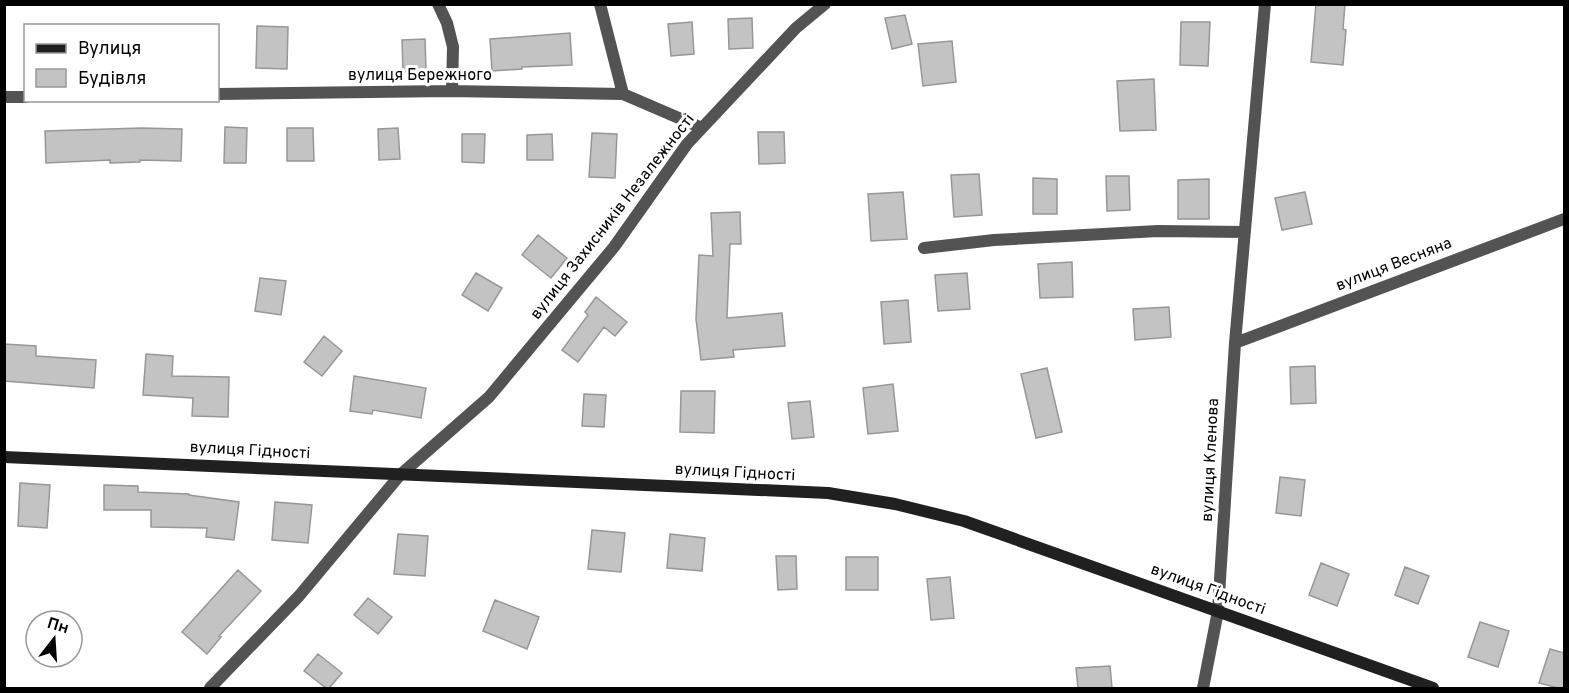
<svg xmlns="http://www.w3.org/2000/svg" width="1569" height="693" font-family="Overpass,sans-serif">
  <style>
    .building { fill: #c3c3c3; stroke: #979797; stroke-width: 1.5 }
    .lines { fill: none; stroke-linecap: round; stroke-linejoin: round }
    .street { stroke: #535353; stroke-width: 12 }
    .secondary { stroke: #202020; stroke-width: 12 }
    .labels { text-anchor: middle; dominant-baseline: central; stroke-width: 6; stroke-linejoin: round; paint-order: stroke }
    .street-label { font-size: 16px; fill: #000; stroke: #fff }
  </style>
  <rect width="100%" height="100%" fill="#fff"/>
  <!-- building -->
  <path class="building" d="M 1316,4 L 1345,4 L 1343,29 L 1346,30 L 1343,65 L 1311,62 Z
    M 905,15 L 912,44 L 892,49 L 885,18 Z
    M 752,18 L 753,48 L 729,49 L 728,19 Z
    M 692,22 L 694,54 L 671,56 L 668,24 Z
    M 1181,22 L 1210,22 L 1208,66 L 1180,65 Z
    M 257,26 L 288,27 L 287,69 L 256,68 Z
    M 570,33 L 572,65 L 522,67 L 522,69 L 492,71 L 490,39 Z
    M 425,39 L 426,71 L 403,72 L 402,40 Z
    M 952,41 L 956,82 L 923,86 L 918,44 Z
    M 1154,79 L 1156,130 L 1120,131 L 1117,81 Z
    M 225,127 L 247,128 L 246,163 L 224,163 Z
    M 141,128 L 182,129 L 181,161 L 140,160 L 140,162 L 110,163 L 110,160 L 46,163 L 45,131 Z
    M 287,128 L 313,128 L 314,161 L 287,161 Z
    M 398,128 L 400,159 L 379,160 L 378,129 Z
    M 758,132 L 784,132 L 785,163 L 759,164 Z
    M 592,133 L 617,134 L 615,178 L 589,177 Z
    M 462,134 L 485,134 L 484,163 L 462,162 Z
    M 552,134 L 553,160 L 527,160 L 527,135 Z
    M 979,174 L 982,215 L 954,217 L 951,175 Z
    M 1106,176 L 1129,176 L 1130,210 L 1107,211 Z
    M 1033,178 L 1057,179 L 1057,214 L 1033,214 Z
    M 1209,179 L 1209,219 L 1178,219 L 1178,180 Z
    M 903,192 L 907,239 L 871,241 L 868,194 Z
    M 1305,192 L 1312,224 L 1282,230 L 1275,198 Z
    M 740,212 L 741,244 L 730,244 L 727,318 L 782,313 L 785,346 L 733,350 L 734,357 L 701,360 L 696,319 L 699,255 L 713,256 L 711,213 Z
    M 538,235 L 567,258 L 551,278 L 522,255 Z
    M 1072,262 L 1073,297 L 1040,298 L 1038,264 Z
    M 476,273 L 502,288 L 488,311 L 462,295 Z
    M 967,273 L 970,309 L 938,311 L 935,275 Z
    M 260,278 L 286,281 L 281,315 L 255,311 Z
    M 596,297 L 627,322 L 615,336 L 604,327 L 578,362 L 562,350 L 588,315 L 585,312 Z
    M 908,300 L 911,342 L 884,344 L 881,302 Z
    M 1169,307 L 1171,337 L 1135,340 L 1133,309 Z
    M 324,336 L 342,351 L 322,376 L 304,362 Z
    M 4,344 L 36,346 L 36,356 L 96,360 L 94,388 L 4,381 Z
    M 146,354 L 173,356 L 172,376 L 229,377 L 228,417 L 192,416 L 193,398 L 143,395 Z
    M 1315,366 L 1316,403 L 1291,404 L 1290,367 Z
    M 1047,368 L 1062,432 L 1036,438 L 1021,374 Z
    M 354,376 L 426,388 L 421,418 L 373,410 L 372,414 L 350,411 Z
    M 893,384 L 898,431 L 868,434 L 863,388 Z
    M 681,391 L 715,391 L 714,433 L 680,432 Z
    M 584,394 L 606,395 L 604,427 L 582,426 Z
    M 810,401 L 814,437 L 792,439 L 788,403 Z
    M 1280,477 L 1305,480 L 1301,516 L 1276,513 Z
    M 20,483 L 50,485 L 47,528 L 18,526 Z
    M 104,485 L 138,486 L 138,492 L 189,494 L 189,495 L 239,502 L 234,540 L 206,537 L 207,528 L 151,527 L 151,510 L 104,510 Z
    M 275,502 L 312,505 L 308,543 L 272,540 Z
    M 592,530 L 625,533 L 621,572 L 588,569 Z
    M 398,534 L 428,536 L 425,576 L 394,574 Z
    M 670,534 L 705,538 L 702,571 L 667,568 Z
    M 776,556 L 796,556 L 797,589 L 778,590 Z
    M 846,557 L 878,557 L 878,590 L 846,590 Z
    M 1321,563 L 1349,574 L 1337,606 L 1309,595 Z
    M 1405,567 L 1429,576 L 1418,604 L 1395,595 Z
    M 238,570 L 261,591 L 219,636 L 221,637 L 207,654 L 182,632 Z
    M 950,577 L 954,618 L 931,620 L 927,579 Z
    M 368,598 L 392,617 L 378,634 L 354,615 Z
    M 495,600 L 539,617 L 527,649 L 483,631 Z
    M 1480,622 L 1509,631 L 1498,667 L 1468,657 Z
    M 1550,649 L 1564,653 L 1564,688 L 1558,688 L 1539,683 Z
    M 318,654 L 342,673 L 329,688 L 326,688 L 304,671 Z
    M 1110,666 L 1112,688 L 1078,688 L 1076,668 Z"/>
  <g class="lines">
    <!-- street -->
    <path class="street" d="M 438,4 L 447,23 L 453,47 L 452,91
      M 600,4 L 623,94
      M 218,94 L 448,91 L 623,94 L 702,128
      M 4,97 L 26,97
      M 924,248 L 994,240 L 1158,231 L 1245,232
      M 1235,343 L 1564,219
      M 210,688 L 299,596 L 400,475 L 489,397 L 614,247 L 687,144 L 796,28 L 825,4
      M 1203,688 L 1218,611 L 1235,343 L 1265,4"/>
    <!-- secondary -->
    <path class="secondary" d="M 4,457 L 828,493 L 895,504 L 964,521 L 1433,688"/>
  </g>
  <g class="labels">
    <!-- street labels -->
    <g class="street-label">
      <text x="420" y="76">вулиця Бережного</text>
      <text transform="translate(613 217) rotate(-52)">вулиця Захисників Незалежності</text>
      <text transform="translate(1394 265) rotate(-21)">вулиця Весняна</text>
      <text transform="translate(250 451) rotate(3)">вулиця Гідності</text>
      <text transform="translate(1211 460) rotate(-87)">вулиця Кленова</text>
      <text transform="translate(735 473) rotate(3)">вулиця Гідності</text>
      <text transform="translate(1208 590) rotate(20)">вулиця Гідності</text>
    </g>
  </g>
  <!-- border -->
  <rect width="1569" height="693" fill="none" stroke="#000000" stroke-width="12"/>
  <!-- legend -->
  <rect x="24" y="24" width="195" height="78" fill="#ffffff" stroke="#999999" stroke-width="1.5"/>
  <rect x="36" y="44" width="30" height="9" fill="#202020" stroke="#999999" stroke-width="1.5"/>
  <text x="78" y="54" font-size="18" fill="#000000">Вулиця</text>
  <rect x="36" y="69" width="30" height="18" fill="#c3c3c3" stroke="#999999" stroke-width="1.5"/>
  <text x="78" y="84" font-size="18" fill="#000000">Будівля</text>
  <!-- north arrow -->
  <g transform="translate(54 639) rotate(17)"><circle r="28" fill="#ffffff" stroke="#999999" stroke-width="1.5"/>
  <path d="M0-4.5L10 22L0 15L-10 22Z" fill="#000000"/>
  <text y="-9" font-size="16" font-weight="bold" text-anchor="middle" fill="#000000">Пн</text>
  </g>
</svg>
